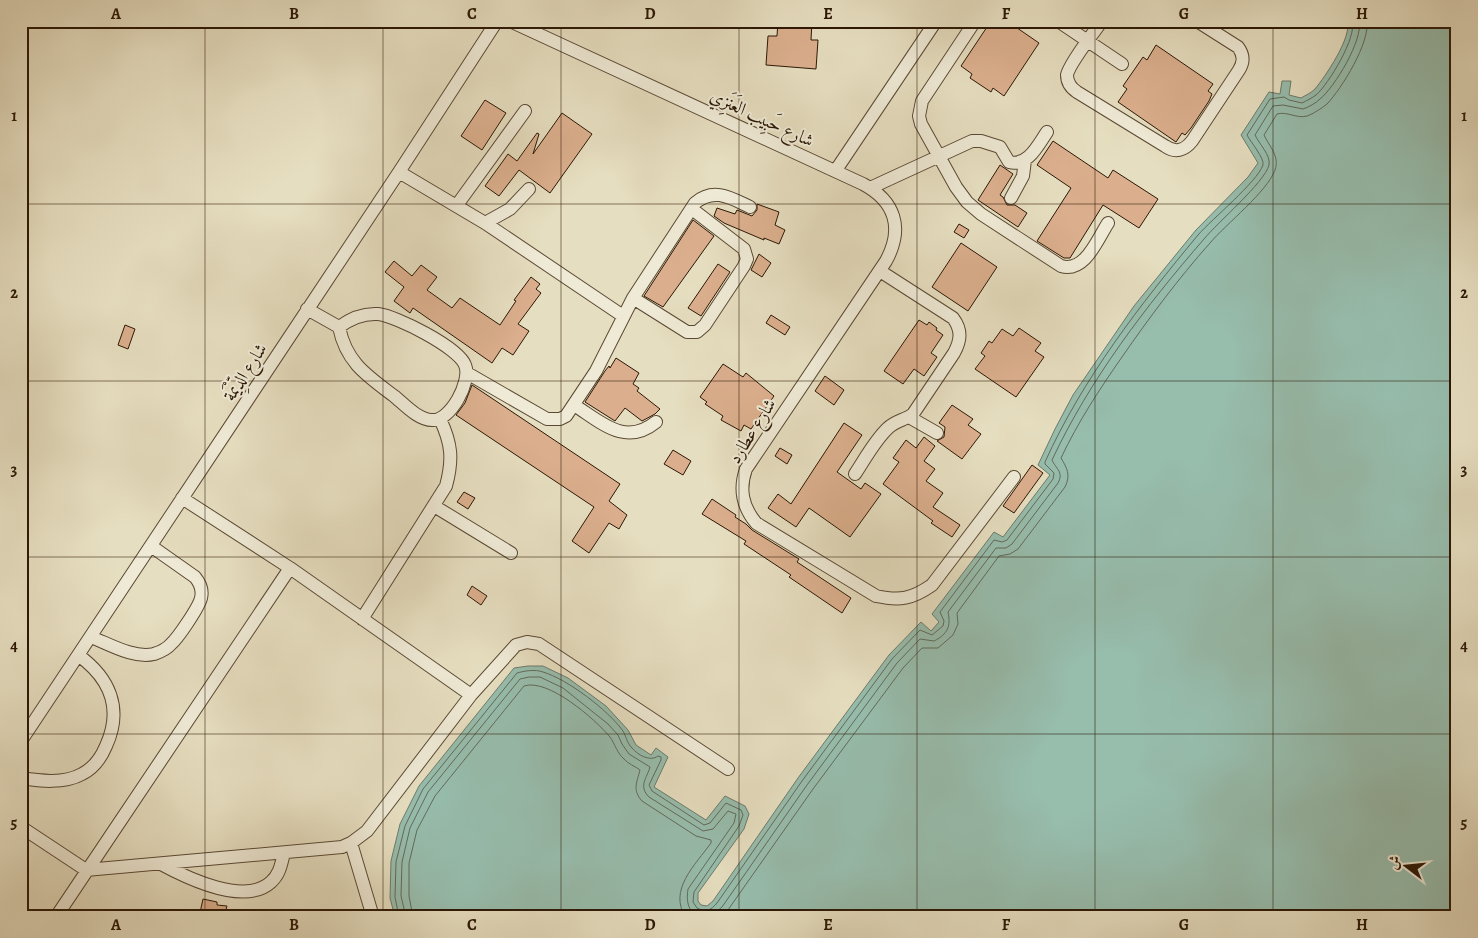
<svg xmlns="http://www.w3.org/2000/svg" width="1478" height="938" font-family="Alegreya,Amiri,serif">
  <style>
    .water { fill: #97bdad; stroke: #6c7b6a }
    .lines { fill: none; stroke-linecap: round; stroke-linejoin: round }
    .shore { stroke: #616a59; stroke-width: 1 }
    .building { fill: #dbaf8d; stroke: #2b1705 }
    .minor-casing { stroke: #5a4934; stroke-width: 14 }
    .minor { stroke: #efead6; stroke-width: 12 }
    .grid { fill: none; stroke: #2b1705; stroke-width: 1; stroke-opacity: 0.55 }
    .labels { text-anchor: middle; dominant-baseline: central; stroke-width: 4; stroke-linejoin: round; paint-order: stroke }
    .street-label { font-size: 18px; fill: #2b1705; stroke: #efead6 }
    .neatline { fill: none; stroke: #2b1705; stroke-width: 2 }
    .grid-label { font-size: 16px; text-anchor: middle; font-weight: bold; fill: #2b1705 }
  </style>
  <rect width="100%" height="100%" fill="#e6dec0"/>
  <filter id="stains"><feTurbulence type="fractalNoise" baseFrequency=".004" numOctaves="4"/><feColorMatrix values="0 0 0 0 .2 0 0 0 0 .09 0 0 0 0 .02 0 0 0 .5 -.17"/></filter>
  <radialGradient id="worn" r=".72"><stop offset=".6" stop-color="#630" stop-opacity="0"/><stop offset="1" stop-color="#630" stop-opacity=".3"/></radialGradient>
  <!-- water -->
  <path class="water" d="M 1347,21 L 1457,21 L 1457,917 L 395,917 L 390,898 L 391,861 L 400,824 L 419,786 L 514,668 L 528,666 L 543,666 L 568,678 L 606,706 L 628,730 L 636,745 L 651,755 L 656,748 L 668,757 L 654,787 L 706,820 L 725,796 L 745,806 L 749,814 L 744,829 L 698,893 L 698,901 L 701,905 L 707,906 L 713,901 L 798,778 L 889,655 L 921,622 L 931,631 L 939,622 L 932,614 L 994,532 L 1003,537 L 1050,475 L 1038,465 L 1055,429 L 1073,395 L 1134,306 L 1196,230 L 1248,177 L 1258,163 L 1241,135 L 1269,92 L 1280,94 L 1282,81 L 1291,81 L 1289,95 L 1301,98 C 1306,95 1311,93 1315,89 C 1325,77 1353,36 1347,21 Z"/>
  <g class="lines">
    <!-- shore -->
    <path class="shore" d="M 399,917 L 395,897 L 396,862 L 405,826 L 423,789 L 517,673 C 524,671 535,669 543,672 C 567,679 608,710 623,731 C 626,736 627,743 632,748 C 638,755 650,762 658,756 L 661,757 L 661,760 L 649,785 L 652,791 L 704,825 L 710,823 L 726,803 L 741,810 L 743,815 L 739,826 L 694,892 L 693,902 L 697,908 C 706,913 711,910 717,903 L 802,781 L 892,659 L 920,630 L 932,635 L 943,626 L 944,621 L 940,612 L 994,540 L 1002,542 L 1007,540 L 1053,479 L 1054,473 L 1045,464 L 1045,462 C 1083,378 1140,305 1198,235 C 1212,219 1257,182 1263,165 C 1265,159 1250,141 1247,135 L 1270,99 L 1284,97 L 1289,100 L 1302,103 C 1306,101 1312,98 1316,95 C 1328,85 1358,36 1352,21
      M 406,917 L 401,896 L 402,862 L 410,828 L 428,792 L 520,679 L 529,677 L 540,677 L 563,688 L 608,724 L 618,735 L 622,744 L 629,754 L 650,767 C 647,778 638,786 649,797 L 703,831 L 713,829 L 728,811 L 736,814 L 734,823 L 688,889 C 686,902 688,914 702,917
      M 413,917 L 409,896 L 409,863 L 417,830 L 435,796 L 524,686 C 548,678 595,719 610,737 C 615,744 617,753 624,759 C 628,764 635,766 640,770 C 637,782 632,790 642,801 L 696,836 L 711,840 L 711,843 C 696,864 667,891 686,917
      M 710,917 L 722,907 L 807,785 L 897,663 L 920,639 L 934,641 C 948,634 951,626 948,612 L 996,548 L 1006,548 L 1012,544 L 1058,483 C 1064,472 1056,469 1052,460 C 1090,379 1146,306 1204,239 C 1217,223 1265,182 1269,165 C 1271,155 1259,144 1255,135 L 1273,106 L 1283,105 L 1303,109 C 1309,107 1316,103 1320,99 C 1334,88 1364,39 1359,21
      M 723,917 L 813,789 L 903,668 L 922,648 L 938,648 L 953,635 L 958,624 L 957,613 L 999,556 L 1010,554 L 1018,549 L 1065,487 C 1071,475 1067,468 1061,458 C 1078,422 1099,390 1122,357 C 1149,318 1178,279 1210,243 C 1226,224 1267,192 1275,170 C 1280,156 1269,146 1264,135 L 1277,114 C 1287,111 1297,119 1307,116 C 1313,114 1322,108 1327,104 C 1342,88 1370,43 1367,21"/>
  </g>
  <!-- building -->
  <path class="building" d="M 778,21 L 812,21 L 811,40 L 818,40 L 816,69 L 766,65 L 768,36 L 777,36 Z
    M 991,21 L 1007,21 L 1039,43 L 1004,96 L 993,88 L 991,92 L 970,78 L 972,74 L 961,66 Z
    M 1156,45 L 1213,84 L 1208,91 L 1212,94 L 1209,101 L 1191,128 L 1185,135 L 1182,133 L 1176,142 L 1118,102 L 1127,89 L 1123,86 L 1143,57 L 1147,60 Z
    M 485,100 L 506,113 L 482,150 L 461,136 Z
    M 562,113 L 592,134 L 550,193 L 519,170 L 499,196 L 485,186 L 508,154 L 517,161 L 537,133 L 539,134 L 533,154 Z
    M 1053,141 L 1108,178 L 1113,170 L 1158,199 L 1139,228 L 1103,205 L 1070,258 L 1064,258 L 1037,241 L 1071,188 L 1037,165 Z
    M 1000,165 L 1013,174 L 1000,195 L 1003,197 L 1007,205 L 1015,205 L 1027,213 L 1018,227 L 978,200 Z
    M 757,204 L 779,212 L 775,225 L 785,230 L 779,244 L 764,238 L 764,240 L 724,223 L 714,216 L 717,208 L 735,214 L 737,210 L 752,216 L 757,210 Z
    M 693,220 L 714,236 L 663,307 L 644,296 Z
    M 959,224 L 969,230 L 964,238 L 954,232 Z
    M 961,243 L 997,267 L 968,311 L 932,287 Z
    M 759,254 L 771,263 L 762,277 L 751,270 Z
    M 394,261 L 412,276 L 421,265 L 437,277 L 427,290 L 452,308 L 460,298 L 500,325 L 516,301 L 514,300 L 531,277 L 540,284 L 536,289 L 541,293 L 518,324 L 529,331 L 513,355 L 502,348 L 492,363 L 413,308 L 410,313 L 394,301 L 404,287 L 385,272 Z
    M 718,264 L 730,272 L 701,316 L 688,308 Z
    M 771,315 L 790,327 L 785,335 L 766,323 Z
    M 919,320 L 927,325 L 929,322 L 937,328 L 936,330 L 943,335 L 931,353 L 937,357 L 924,376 L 914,369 L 903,384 L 884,371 Z
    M 125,325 L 135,329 L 128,349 L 118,345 Z
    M 1019,328 L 1041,343 L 1035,351 L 1044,357 L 1016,397 L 975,369 L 985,356 L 981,353 L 989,341 L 992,343 L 1002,329 L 1013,336 Z
    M 616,358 L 639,373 L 633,384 L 639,388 L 637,391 L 660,409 L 655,414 L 642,421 L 625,408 L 615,421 L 585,402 L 605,371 L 609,366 L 610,368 Z
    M 723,364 L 743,377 L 746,373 L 774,396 L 751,429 L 744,425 L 741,431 L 721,420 L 723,416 L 705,404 L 707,402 L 700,397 Z
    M 825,376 L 844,390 L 834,405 L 815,391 Z
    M 472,385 L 620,484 L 609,501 L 627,515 L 619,529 L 609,523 L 589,553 L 572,541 L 594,507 L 456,415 L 465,403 Z
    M 952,405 L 973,419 L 968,425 L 981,434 L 962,459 L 937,441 L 944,437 L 945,427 L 939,423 Z
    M 844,423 L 862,435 L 837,472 L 861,489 L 865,483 L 881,494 L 850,537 L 809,508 L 796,527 L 768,508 L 778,494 L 791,504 Z
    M 924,437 L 935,446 L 924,461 L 935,469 L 926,481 L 943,493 L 933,507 L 960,525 L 952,537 L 931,523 L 933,521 L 883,484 L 899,462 L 893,458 L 906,440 L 916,448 Z
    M 780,448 L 792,455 L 787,464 L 775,456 Z
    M 673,450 L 691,461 L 683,475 L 664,464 Z
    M 1032,465 L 1043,473 L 1014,513 L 1003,506 Z
    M 464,492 L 475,498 L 468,509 L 457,502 Z
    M 712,499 L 736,515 L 735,517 L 746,524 L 752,530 L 799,559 L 797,562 L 851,598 L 842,613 L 789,577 L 791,575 L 744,544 L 746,541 L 702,514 Z
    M 472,586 L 487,596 L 481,605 L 467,595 Z
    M 203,899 L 217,902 L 217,905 L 227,906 L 224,917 L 199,917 Z"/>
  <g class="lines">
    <defs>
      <path id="minor" d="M 510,21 L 863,184 C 895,201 904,228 886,261 L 746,469 C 739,489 742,506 756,523 L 876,596 C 900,601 912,599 932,585 L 1014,477
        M 975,21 L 922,101 L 919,116 L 921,124 L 956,187 L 967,202 L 981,214 L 1061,266 C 1085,273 1097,240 1108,223
        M 1058,21 L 1122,64
        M 1102,21 C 1094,32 1069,64 1067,75 C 1067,82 1071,88 1077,92 L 1165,146 C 1175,153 1184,151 1192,141 L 1239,70 C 1244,62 1244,55 1238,47 L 1197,21
        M 836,170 L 936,21
        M 399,172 L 485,223 L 623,316
        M 870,188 L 972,141 L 981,141 L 1000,147 L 1009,162 C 1028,167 1038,145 1047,132
        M 1011,198 L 1023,176 L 1025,160
        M 457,205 L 525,111
        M 485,223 L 510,209 L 529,189
        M 633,298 L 687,332 L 697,332 L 705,325 L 744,266 L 747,259 L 744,249 L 692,209
        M 307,309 L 339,327 C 346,362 366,375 394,396 C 404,404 418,420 432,420 C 450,422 472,381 465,365 C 458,347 396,316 378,314 C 363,313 351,318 339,327
        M 467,373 L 547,419 L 560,419 L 566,416 L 596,371 L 633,298 L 695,203 C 714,187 731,198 750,207
        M 574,405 C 601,422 625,447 656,422
        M 909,417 L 937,433
        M 855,474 C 865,459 875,440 888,428 C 895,421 905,420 913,414 L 954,353 C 961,340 962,330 953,318 L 880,271
        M 182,498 L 290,568 L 471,695
        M 434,506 L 511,553
        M 362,619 L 446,486 C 453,460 452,444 440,419
        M 91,637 C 109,644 134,659 154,654 C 160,652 167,649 171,644 C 178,638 199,607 201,598 C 203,590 200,583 195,577 L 151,546
        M 21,741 L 399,172 L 497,21
        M 21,778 C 40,781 64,784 82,774 C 94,768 101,758 106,746 C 123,709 110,678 78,655
        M 21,827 L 86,870 L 342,847 L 351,843 L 367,831 L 471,695 L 516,645 L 527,642 L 539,644 L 728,769
        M 351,843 L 373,917
        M 161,864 C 187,878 245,906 271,882 C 280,874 281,864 284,853
        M 56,917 L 290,568"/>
    </defs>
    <!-- minor casing -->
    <use href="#minor" class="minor-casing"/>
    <!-- minor -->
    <use href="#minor" class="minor"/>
  </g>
  <!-- grid -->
  <path class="grid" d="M 205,21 L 205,917M 383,21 L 383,917M 561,21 L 561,917M 739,21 L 739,917M 917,21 L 917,917M 1095,21 L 1095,917M 1273,21 L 1273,917M 21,204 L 1457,204M 21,381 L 1457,381M 21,557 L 1457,557M 21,734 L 1457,734"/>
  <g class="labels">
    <!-- street labels -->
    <g class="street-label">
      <text transform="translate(762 118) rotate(25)">شارع حَبِيب العَنَزِي</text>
      <text transform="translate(245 372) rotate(-57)">شارع الدِّيْمَة</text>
      <text transform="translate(752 431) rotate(-58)">شارع عطارد</text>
    </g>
  </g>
  <!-- margin -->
  <rect width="1478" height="938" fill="none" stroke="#e6dec0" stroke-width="55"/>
  <!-- north arrow -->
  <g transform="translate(1406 866) rotate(286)" stroke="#efead6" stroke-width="4" paint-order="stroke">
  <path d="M0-4L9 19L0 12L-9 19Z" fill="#2b1705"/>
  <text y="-8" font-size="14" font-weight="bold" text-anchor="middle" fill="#2b1705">ش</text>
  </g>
  <rect x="28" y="28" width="1422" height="882" class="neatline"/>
  <g class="grid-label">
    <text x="116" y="19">A</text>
    <text x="294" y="19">B</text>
    <text x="472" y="19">C</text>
    <text x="650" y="19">D</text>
    <text x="828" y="19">E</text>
    <text x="1006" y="19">F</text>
    <text x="1184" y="19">G</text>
    <text x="1362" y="19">H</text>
    <text x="14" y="121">1</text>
    <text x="1464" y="121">1</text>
    <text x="14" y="298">2</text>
    <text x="1464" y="298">2</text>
    <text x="14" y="475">3</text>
    <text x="1464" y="475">3</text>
    <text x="14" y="651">4</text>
    <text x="1464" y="651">4</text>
    <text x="14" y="828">5</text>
    <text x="1464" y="828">5</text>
    <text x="116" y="930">A</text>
    <text x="294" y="930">B</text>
    <text x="472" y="930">C</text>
    <text x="650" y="930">D</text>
    <text x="828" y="930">E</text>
    <text x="1006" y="930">F</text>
    <text x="1184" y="930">G</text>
    <text x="1362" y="930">H</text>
  </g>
  <rect width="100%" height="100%" filter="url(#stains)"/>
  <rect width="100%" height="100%" fill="url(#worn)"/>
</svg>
